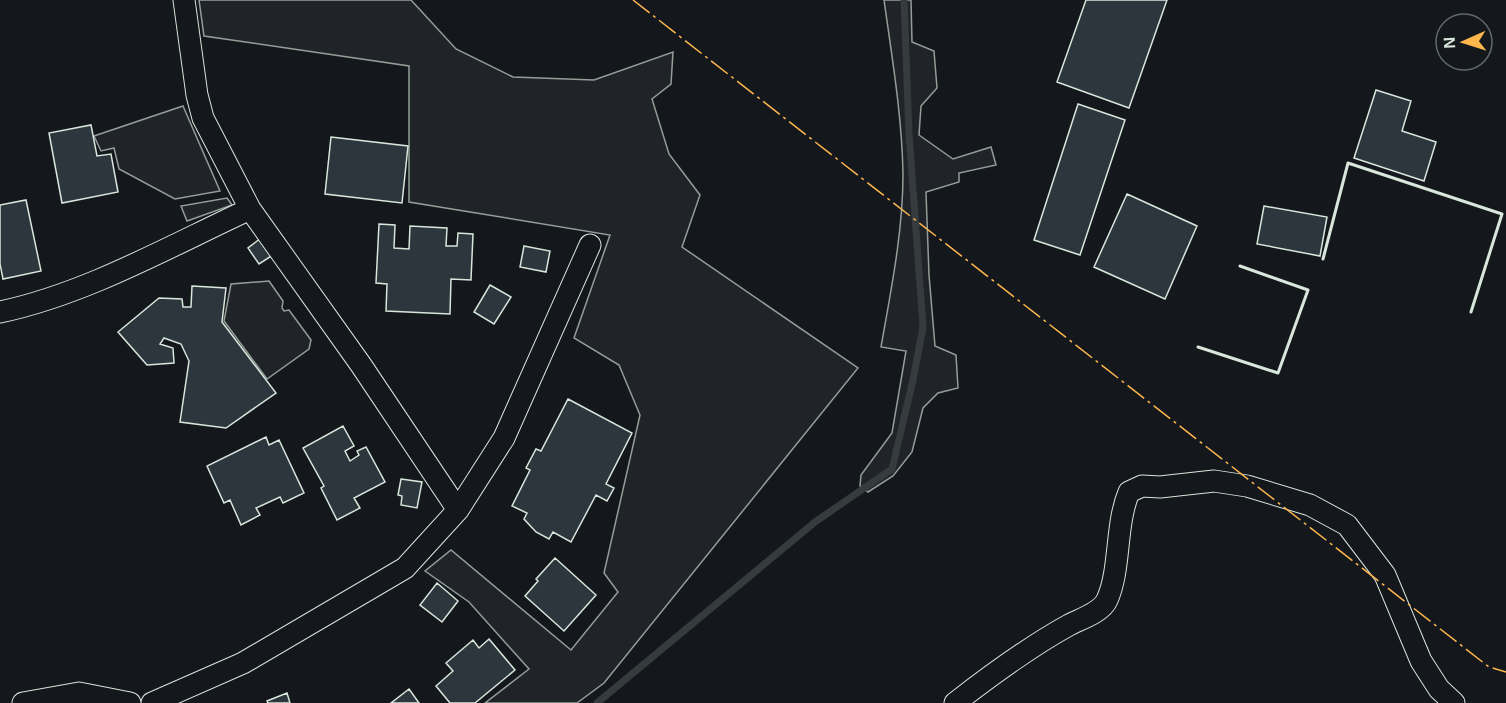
<svg xmlns="http://www.w3.org/2000/svg" width="1506" height="703" font-family="Helvetica,sans-serif">
  <style>
    .green { fill: #202428; stroke: #939e99; stroke-width: 1.5 }
    .lines { fill: none; stroke-linecap: round; stroke-linejoin: round }
    .stream { stroke: #363b3e; stroke-width: 7 }
    .building { fill: #2c363c; stroke: #d8e6dc; stroke-width: 1.5 }
    .minor-casing { stroke: #d8e6dc; stroke-width: 23 }
    .minor { stroke: #14181c; stroke-width: 21 }
    .wall { stroke: #d8e6dc; stroke-width: 3 }
    .power { stroke: #ffb74d; stroke-width: 1.5; stroke-dasharray: 21 4.5 3 4.5; stroke-linecap: butt }
  </style>
  <rect width="100%" height="100%" fill="#14181c"/>
  <!-- green -->
  <path class="green" d="M 199,0 L 411,0 L 456,49 L 513,77 L 594,80 L 673,52 L 671,84 L 652,99 L 669,154 L 700,195 L 682,247 L 858,368 L 604,683 L 577,703 L 485,703 L 529,669 L 469,602 L 425,571 L 451,550 L 571,650 L 618,592 L 604,573 L 640,415 L 619,365 L 574,338 L 610,235 L 409,202 L 409,66 L 204,36 Z
    M 884,0 L 911,0 L 912,42 L 934,51 L 937,88 L 921,106 L 919,135 L 953,159 L 991,147 L 996,165 L 959,173 L 959,182 L 926,192 L 929,275 L 935,346 L 956,355 L 958,388 L 938,393 L 923,408 L 912,452 L 893,476 L 868,492 L 860,486 L 861,475 L 892,433 L 906,351 L 881,347 C 891,290 903,232 903,174 C 902,116 892,57 884,0 Z
    M 183,106 L 220,191 L 175,199 L 119,169 L 114,148 L 101,151 L 94,136 Z
    M 227,198 L 232,205 L 187,221 L 181,206 Z
    M 269,281 L 283,301 L 282,308 L 284,311 L 289,310 L 311,340 L 309,349 L 267,379 L 224,321 L 231,284 Z"/>
  <g class="lines">
    <!-- stream -->
    <path class="stream" d="M 597,703 L 815,522 L 892,469 L 913,380 L 923,327 L 909,134 L 904,0"/>
  </g>
  <!-- building -->
  <path class="building" d="M 1086,0 L 1167,0 L 1129,108 L 1057,82 Z
    M 1376,90 L 1411,101 L 1402,131 L 1436,142 L 1424,181 L 1354,158 Z
    M 1078,104 L 1125,120 L 1080,255 L 1034,240 Z
    M 91,125 L 97,156 L 111,154 L 118,192 L 62,203 L 49,133 Z
    M 331,137 L 408,146 L 402,203 L 325,194 Z
    M 1127,194 L 1197,226 L 1165,299 L 1094,267 Z
    M 26,200 L 41,271 L 3,279 L 0,264 L 0,205 Z
    M 1264,206 L 1327,217 L 1320,256 L 1257,244 Z
    M 379,224 L 395,225 L 394,248 L 409,249 L 410,226 L 447,228 L 446,246 L 457,246 L 458,233 L 473,234 L 471,280 L 451,279 L 450,314 L 386,311 L 387,284 L 376,283 Z
    M 261,238 L 273,255 L 259,264 L 248,248 Z
    M 524,246 L 550,251 L 546,272 L 520,267 Z
    M 490,285 L 511,297 L 494,324 L 474,312 Z
    M 192,286 L 226,288 L 222,322 L 276,393 L 226,428 L 180,422 L 189,361 L 181,344 L 164,338 L 160,344 L 173,348 L 174,363 L 147,365 L 118,332 L 159,298 L 182,299 L 183,307 L 191,307 Z
    M 568,399 L 632,433 L 606,484 L 614,488 L 607,501 L 596,495 L 571,542 L 553,532 L 549,539 L 536,532 L 524,519 L 527,513 L 512,506 L 530,470 L 526,468 L 536,449 L 541,451 Z
    M 343,426 L 354,446 L 345,451 L 350,461 L 359,455 L 357,451 L 366,447 L 385,482 L 354,498 L 360,508 L 337,520 L 321,488 L 324,486 L 303,448 Z
    M 266,437 L 269,445 L 279,440 L 304,493 L 283,503 L 280,497 L 256,508 L 260,515 L 241,525 L 230,500 L 224,503 L 207,466 Z
    M 401,479 L 422,482 L 417,508 L 401,505 L 402,496 L 398,495 Z
    M 555,558 L 596,595 L 564,631 L 525,596 L 538,581 L 536,579 Z
    M 437,583 L 458,601 L 442,622 L 420,605 Z
    M 489,639 L 515,670 L 475,703 L 450,703 L 436,686 L 453,671 L 446,663 L 473,640 L 479,648 Z
    M 409,689 L 419,703 L 391,703 Z
    M 287,693 L 290,703 L 268,703 L 267,701 Z"/>
  <g class="lines">
    <defs>
      <path id="minor" d="M 0,312 C 86,294 170,246 250,209
        M 458,510 L 504,438 L 590,245
        M 23,703 L 79,693 L 130,703
        M 152,703 L 243,663 L 405,568 L 458,510 L 361,365 L 250,209 L 203,118 L 197,95 L 184,0
        M 955,703 C 991,675 1029,647 1069,625 C 1080,619 1101,613 1107,600 C 1121,569 1115,525 1129,492 L 1142,486 L 1160,487 L 1214,481 L 1247,486 L 1310,505 L 1347,525 L 1385,575 L 1421,661 L 1439,689 L 1454,703"/>
    </defs>
    <!-- minor casing -->
    <use href="#minor" class="minor-casing"/>
    <!-- minor -->
    <use href="#minor" class="minor"/>
    <!-- wall -->
    <path class="wall" d="M 1323,259 L 1348,163 L 1502,214 L 1471,312
      M 1198,347 L 1278,373 L 1308,290 L 1240,266"/>
    <!-- power -->
    <path class="power" d="M 633,0 L 1489,667 L 1506,672"/>
  </g>
  <!-- north arrow -->
  <g transform="translate(1464 42) rotate(267)"><circle r="28" fill="#14181c" stroke="#626a69" stroke-width="1.5"/>
  <path d="M0-4.5L10 22L0 15L-10 22Z" fill="#ffb74d"/>
  <text y="-9" font-size="16" font-weight="bold" text-anchor="middle" fill="#d8e6dc">N</text>
  </g>
</svg>
